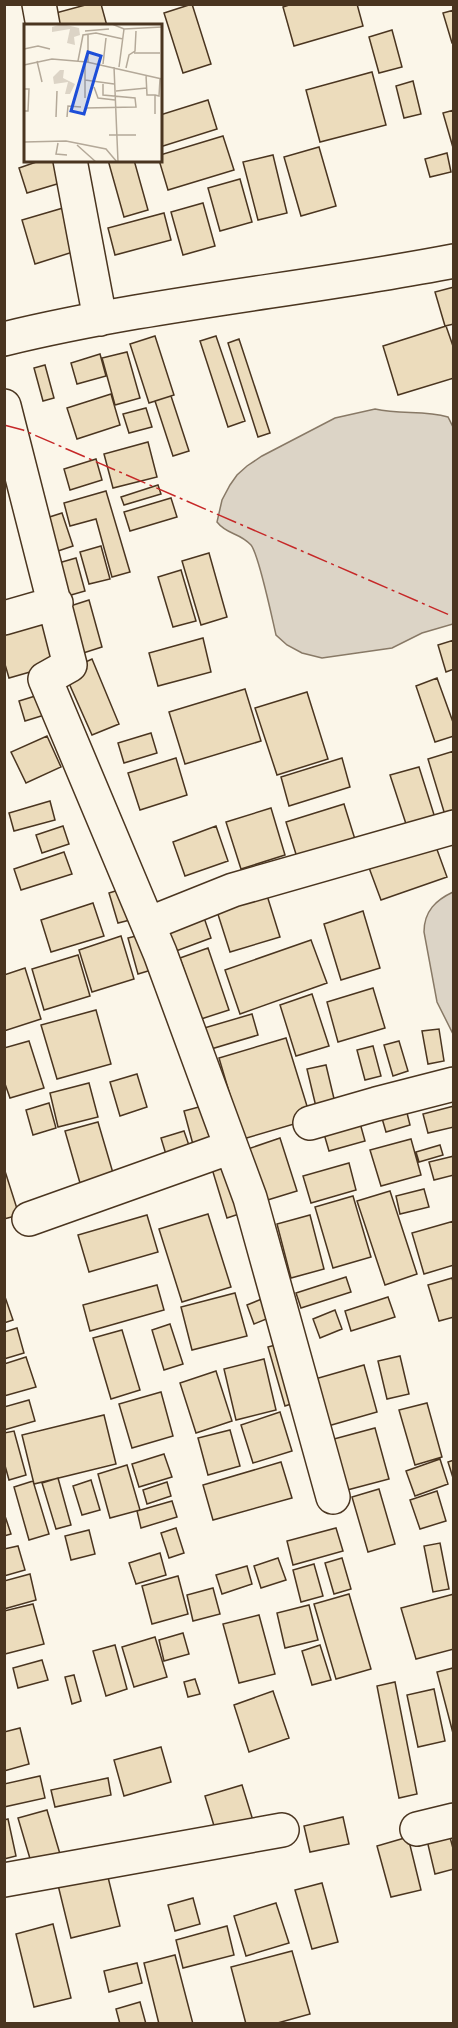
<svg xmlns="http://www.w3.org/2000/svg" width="458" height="2028" font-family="Merriweather,serif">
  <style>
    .water { fill: #dcd4c6; stroke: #887966; stroke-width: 1.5 }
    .building { fill: #ecdcbc; stroke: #4a3520; stroke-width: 1.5 }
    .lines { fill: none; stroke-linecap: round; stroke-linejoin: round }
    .minor-casing { stroke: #4a3520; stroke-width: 36 }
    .minor { stroke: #fbf6e9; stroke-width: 33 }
    .power { stroke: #c62828; stroke-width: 1.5; stroke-dasharray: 21 4.5 3 4.5; stroke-linecap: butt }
    .inset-road { fill: none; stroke: #b4a999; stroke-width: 1.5 }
    .view { fill: #1d4ed8; fill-opacity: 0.15; stroke: #1d4ed8; stroke-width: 3 }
    .inset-edge { fill: none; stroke: #4a3520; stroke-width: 3 }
  </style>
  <rect width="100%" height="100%" fill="#fbf6e9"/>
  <!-- water -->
  <path class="water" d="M 375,409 C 401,415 423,410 448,417 L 453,427 L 453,624 L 422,633 L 392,648 L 322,658 L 302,653 L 287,645 L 276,635 C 272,618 259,555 251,545 C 239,532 227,535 217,522 L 222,500 L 230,485 L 237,475 L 247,466 L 262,456 L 335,418 Z
    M 453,892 L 453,1034 L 437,1002 L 424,932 C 424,911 436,900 453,892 Z"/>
  <!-- building -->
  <path class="building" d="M 89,4 L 101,4 L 107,26 L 54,26 L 52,14 Z
    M 192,4 L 211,64 L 183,73 L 164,13 Z
    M 292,4 L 357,4 L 363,26 L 294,46 L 283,7 Z
    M 454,10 L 454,43 L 452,43 L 443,13 Z
    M 392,30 L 402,67 L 379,73 L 369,37 Z
    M 372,72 L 386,125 L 320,142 L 306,90 Z
    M 413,81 L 421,114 L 404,118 L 396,86 Z
    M 208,100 L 217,129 L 160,147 L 160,115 Z
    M 454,110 L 454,151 L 443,113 Z
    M 223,136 L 234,170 L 168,190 L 159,160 L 160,155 Z
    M 319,147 L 336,206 L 301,216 L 284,157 Z
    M 447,153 L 451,172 L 430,177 L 425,159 Z
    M 273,155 L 287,213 L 258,220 L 243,162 Z
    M 42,160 L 61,160 L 67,181 L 27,193 L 19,168 Z
    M 108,160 L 134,160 L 148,210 L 124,217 Z
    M 240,179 L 252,222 L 220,231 L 208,188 Z
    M 203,203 L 215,246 L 183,255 L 171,212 Z
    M 63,208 L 76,251 L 35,264 L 22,220 Z
    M 164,213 L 171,240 L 115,255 L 108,228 Z
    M 454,287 L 454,324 L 445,326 L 435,292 Z
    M 446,326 L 454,349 L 454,378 L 398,395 L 383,346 Z
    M 155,336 L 174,395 L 149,403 L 130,344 Z
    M 216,336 L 245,421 L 228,427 L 200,341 Z
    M 239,339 L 270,433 L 258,437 L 228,343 Z
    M 127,352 L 140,398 L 115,405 L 102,358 Z
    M 100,354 L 106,376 L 77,384 L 71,363 Z
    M 45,365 L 54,398 L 43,401 L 34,368 Z
    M 111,394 L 120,425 L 77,439 L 67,408 Z
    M 171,396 L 189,451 L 173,456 L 155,401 Z
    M 146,408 L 152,427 L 129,433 L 123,414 Z
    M 148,442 L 157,477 L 113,488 L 104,454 Z
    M 96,459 L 102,480 L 70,490 L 64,469 Z
    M 158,485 L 161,494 L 124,505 L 121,497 Z
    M 106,491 L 130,572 L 112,577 L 96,519 L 70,526 L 64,503 Z
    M 171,498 L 177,517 L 130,531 L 124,512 Z
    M 62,513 L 73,546 L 52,553 L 40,520 Z
    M 101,546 L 110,579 L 89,584 L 80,552 Z
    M 209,553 L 227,617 L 201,625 L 182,561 Z
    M 76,558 L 85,591 L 64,597 L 55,564 Z
    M 181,570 L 196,621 L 173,627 L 158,577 Z
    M 89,600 L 102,647 L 77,655 L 64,608 Z
    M 52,614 L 65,662 L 9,678 L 4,661 L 4,627 Z
    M 203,638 L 211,672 L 158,686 L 149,653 Z
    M 454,640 L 454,669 L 446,672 L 438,645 Z
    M 92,659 L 119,724 L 92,735 L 64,672 Z
    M 437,678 L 454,725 L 454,736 L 435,742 L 416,686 Z
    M 245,689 L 261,741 L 185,764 L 169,712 Z
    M 307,692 L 328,759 L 277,775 L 255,708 Z
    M 45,693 L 51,713 L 25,721 L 19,701 Z
    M 151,733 L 157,753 L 124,763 L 118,743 Z
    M 47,736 L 61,767 L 26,783 L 11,752 Z
    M 454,751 L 454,812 L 445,815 L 428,759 Z
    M 176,758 L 187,795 L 140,810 L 128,773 Z
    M 342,758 L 350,787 L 289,806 L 281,777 Z
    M 419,767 L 436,821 L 408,830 L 390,775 Z
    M 50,801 L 55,820 L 14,831 L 9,813 Z
    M 344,804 L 358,849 L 300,867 L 286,822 Z
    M 271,808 L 285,855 L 241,869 L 226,822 Z
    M 63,826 L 69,844 L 42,853 L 36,835 Z
    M 216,826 L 228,861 L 185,876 L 173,842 Z
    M 431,833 L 447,877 L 381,900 L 365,857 Z
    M 64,852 L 72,874 L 21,890 L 14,869 Z
    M 125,888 L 134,919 L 118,923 L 109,893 Z
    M 265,889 L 280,937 L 230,952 L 215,905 Z
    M 93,903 L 104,936 L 51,952 L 41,920 Z
    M 200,906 L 211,938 L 168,954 L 157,921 Z
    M 363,911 L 380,968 L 341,980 L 324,924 Z
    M 148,933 L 158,968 L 138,974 L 128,938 Z
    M 121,936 L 134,979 L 92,992 L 79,950 Z
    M 311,940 L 327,983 L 240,1014 L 225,970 Z
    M 208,948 L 229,1010 L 201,1019 L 180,958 Z
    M 78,955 L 90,996 L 44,1010 L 32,969 Z
    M 25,968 L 41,1019 L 4,1031 L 4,975 Z
    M 373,988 L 385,1028 L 338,1042 L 327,1002 Z
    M 312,994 L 329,1046 L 296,1056 L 280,1005 Z
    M 96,1010 L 111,1064 L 57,1079 L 41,1025 Z
    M 252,1014 L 258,1035 L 201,1052 L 194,1031 Z
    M 439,1029 L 444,1061 L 428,1064 L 422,1031 Z
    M 286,1038 L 311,1119 L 243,1139 L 219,1058 Z
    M 29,1041 L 44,1088 L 10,1098 L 4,1081 L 4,1048 Z
    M 399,1041 L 408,1071 L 393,1076 L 384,1045 Z
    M 373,1046 L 381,1076 L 365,1080 L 357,1050 Z
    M 326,1065 L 336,1107 L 317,1111 L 307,1069 Z
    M 137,1074 L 147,1107 L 120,1116 L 110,1082 Z
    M 89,1083 L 98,1117 L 58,1127 L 50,1093 Z
    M 404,1101 L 410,1125 L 386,1132 L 379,1108 Z
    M 49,1103 L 56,1128 L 33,1135 L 26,1110 Z
    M 210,1104 L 221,1145 L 195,1152 L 184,1111 Z
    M 454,1106 L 454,1127 L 428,1133 L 423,1114 Z
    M 358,1116 L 365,1141 L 329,1151 L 322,1127 Z
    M 98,1122 L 113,1173 L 80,1183 L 65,1131 Z
    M 184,1131 L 192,1154 L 168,1161 L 161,1138 Z
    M 280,1138 L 297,1191 L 261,1202 L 245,1150 Z
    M 411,1139 L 421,1175 L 381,1186 L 370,1150 Z
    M 440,1145 L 443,1155 L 419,1162 L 416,1152 Z
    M 228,1153 L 245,1212 L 227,1218 L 209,1159 Z
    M 454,1156 L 454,1175 L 434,1180 L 429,1162 Z
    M 349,1163 L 356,1190 L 311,1203 L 303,1176 Z
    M 4,1168 L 19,1215 L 4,1219 Z
    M 424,1189 L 429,1207 L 400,1214 L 396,1196 Z
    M 390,1191 L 417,1274 L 385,1285 L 357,1201 Z
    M 353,1196 L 371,1257 L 333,1268 L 315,1207 Z
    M 208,1214 L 231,1287 L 182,1302 L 159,1229 Z
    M 147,1215 L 158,1252 L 89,1272 L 78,1235 Z
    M 310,1215 L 324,1269 L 291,1278 L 277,1224 Z
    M 454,1221 L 454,1265 L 424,1274 L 412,1233 Z
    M 346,1277 L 351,1292 L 301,1308 L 296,1293 Z
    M 452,1278 L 454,1285 L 454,1317 L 439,1321 L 428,1285 Z
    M 157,1285 L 164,1310 L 90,1331 L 83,1305 Z
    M 235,1293 L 247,1336 L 192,1350 L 181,1307 Z
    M 4,1294 L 13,1320 L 4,1323 Z
    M 269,1296 L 276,1315 L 254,1324 L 247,1305 Z
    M 388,1297 L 395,1317 L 351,1331 L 345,1311 Z
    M 335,1310 L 342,1329 L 320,1338 L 313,1319 Z
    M 170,1324 L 183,1364 L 164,1370 L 152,1330 Z
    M 17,1328 L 24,1353 L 4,1359 L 4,1332 Z
    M 122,1330 L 140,1390 L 111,1399 L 93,1338 Z
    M 286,1342 L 303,1400 L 285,1406 L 268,1347 Z
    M 400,1356 L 409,1394 L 387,1399 L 378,1361 Z
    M 26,1357 L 36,1387 L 4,1396 L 4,1364 Z
    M 264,1359 L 276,1410 L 236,1420 L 224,1369 Z
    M 364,1365 L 377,1412 L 321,1428 L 308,1381 Z
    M 216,1371 L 232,1421 L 196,1433 L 180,1383 Z
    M 161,1392 L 173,1436 L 132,1448 L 119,1404 Z
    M 29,1400 L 35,1421 L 4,1430 L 4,1407 Z
    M 427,1403 L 442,1457 L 415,1465 L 399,1410 Z
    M 280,1412 L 292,1451 L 253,1463 L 241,1425 Z
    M 104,1415 L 116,1464 L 34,1484 L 22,1435 Z
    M 375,1428 L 389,1479 L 332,1494 L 319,1443 Z
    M 230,1430 L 240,1466 L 208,1475 L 198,1438 Z
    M 14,1431 L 26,1475 L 9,1480 L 4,1462 L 4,1433 Z
    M 164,1454 L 172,1477 L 139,1487 L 132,1464 Z
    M 440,1459 L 448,1484 L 415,1496 L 406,1471 Z
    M 454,1460 L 454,1481 L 448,1462 Z
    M 281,1462 L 292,1498 L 213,1520 L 203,1485 Z
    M 127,1465 L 140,1510 L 110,1518 L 98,1474 Z
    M 58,1478 L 71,1525 L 56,1529 L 42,1483 Z
    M 91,1480 L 100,1510 L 82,1515 L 73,1486 Z
    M 33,1481 L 49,1534 L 29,1540 L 14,1487 Z
    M 167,1482 L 171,1496 L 147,1504 L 143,1490 Z
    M 379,1489 L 395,1544 L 368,1552 L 352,1497 Z
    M 437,1491 L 446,1521 L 420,1529 L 410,1500 Z
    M 172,1501 L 177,1517 L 141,1528 L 137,1511 Z
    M 4,1513 L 11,1534 L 4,1536 Z
    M 176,1528 L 184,1553 L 169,1558 L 161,1533 Z
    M 336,1528 L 343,1551 L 293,1565 L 287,1541 Z
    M 89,1530 L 95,1554 L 71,1560 L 65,1536 Z
    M 440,1543 L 449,1589 L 433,1592 L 424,1546 Z
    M 18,1546 L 25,1570 L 4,1576 L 4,1549 Z
    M 160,1553 L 166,1575 L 136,1584 L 129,1563 Z
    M 278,1558 L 286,1580 L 261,1588 L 254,1566 Z
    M 342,1558 L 351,1589 L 334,1594 L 325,1563 Z
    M 314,1564 L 323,1596 L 301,1602 L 293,1570 Z
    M 247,1566 L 252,1584 L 222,1594 L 216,1575 Z
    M 30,1574 L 36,1600 L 4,1609 L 4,1581 Z
    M 178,1576 L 188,1614 L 152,1624 L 142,1586 Z
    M 213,1588 L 220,1614 L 193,1621 L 187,1595 Z
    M 349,1594 L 371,1669 L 336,1679 L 314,1604 Z
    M 454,1594 L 454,1649 L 416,1659 L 401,1608 Z
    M 33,1604 L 44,1644 L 5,1654 L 4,1611 Z
    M 309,1605 L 318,1640 L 285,1648 L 277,1613 Z
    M 259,1615 L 275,1674 L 239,1683 L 223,1624 Z
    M 183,1633 L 189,1654 L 164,1661 L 159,1640 Z
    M 155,1637 L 167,1677 L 134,1687 L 122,1647 Z
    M 115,1645 L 127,1689 L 106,1696 L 93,1651 Z
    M 320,1645 L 331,1680 L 312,1685 L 302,1651 Z
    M 42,1660 L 48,1680 L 18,1688 L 13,1668 Z
    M 453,1668 L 454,1671 L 454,1737 L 437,1672 Z
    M 74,1675 L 81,1701 L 72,1704 L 65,1677 Z
    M 195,1679 L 200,1694 L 188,1697 L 184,1682 Z
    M 395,1682 L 417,1794 L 399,1798 L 377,1686 Z
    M 434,1689 L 445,1741 L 418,1747 L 407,1695 Z
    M 273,1691 L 289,1738 L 249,1752 L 234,1705 Z
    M 20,1728 L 29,1764 L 4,1771 L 4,1732 Z
    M 161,1747 L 171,1782 L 124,1796 L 114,1760 Z
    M 40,1776 L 45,1798 L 4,1807 L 4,1784 Z
    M 108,1778 L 111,1795 L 55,1807 L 51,1790 Z
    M 242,1785 L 255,1827 L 218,1839 L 205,1796 Z
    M 47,1810 L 60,1854 L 31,1862 L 18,1818 Z
    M 343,1817 L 349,1844 L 310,1852 L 304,1826 Z
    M 8,1819 L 16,1856 L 4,1859 L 4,1820 Z
    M 447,1826 L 454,1852 L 454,1869 L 435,1874 L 425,1832 Z
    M 408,1837 L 421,1890 L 391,1897 L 377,1846 Z
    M 106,1869 L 120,1926 L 71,1938 L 57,1881 Z
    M 322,1883 L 338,1942 L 312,1949 L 295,1890 Z
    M 193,1898 L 200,1924 L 175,1931 L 168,1905 Z
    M 276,1903 L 289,1943 L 246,1956 L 234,1916 Z
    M 53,1924 L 71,1998 L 34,2007 L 16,1934 Z
    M 227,1926 L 234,1955 L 183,1968 L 176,1940 Z
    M 292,1951 L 310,2014 L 274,2024 L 246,2024 L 231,1967 Z
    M 175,1955 L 193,2024 L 159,2024 L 144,1963 Z
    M 137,1963 L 142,1983 L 109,1992 L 104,1971 Z
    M 140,2002 L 146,2024 L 120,2024 L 116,2009 Z"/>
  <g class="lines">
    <defs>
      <path id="minor" d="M 39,4 L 43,26
        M 70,160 L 100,319
        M 4,339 C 152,303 304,290 454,261
        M 4,406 L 70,665 L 45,679 L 160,953 L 250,1198 L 333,1497
        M 4,618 L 56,603
        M 148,924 L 233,890 L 454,827
        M 310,1123 L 376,1104 L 454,1084
        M 29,1219 L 231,1147
        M 417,1829 L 454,1820
        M 4,1880 L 282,1830"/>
    </defs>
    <!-- minor casing -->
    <use href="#minor" class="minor-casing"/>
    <!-- minor -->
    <use href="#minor" class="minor"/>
    <!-- power -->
    <path class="power" d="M 4,425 L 23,430 L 454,617"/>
  </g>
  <!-- overview -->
  <g transform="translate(24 24)">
    <rect width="138" height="138" fill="#fbf6e9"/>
    <path d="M 38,0 L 55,4 L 56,11 L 50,13 L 51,21 L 43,19 L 46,5 L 28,8 L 28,3 ZM 36,46 L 40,46 L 39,54 L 51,60 L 46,70 L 41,70 L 44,58 L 30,60 L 29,53 Z" fill="#dcd4c6"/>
    <path class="inset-road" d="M 88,0 L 100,5 L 138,3M 61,7 L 85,5M 0,25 L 14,22 L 26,25M 110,29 L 136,29M 13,37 L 18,58M 54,37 L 59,11 L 72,9 L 99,15M 61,38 L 61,74M 64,38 L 64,10M 79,40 L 82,14M 0,41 L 28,35 L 63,38 L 138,55M 90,43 L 94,138M 95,43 L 100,5M 102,44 L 105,31 L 111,27 L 112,7M 122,51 L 123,71 L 131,71 L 131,90M 138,55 L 138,23M 61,56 L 90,60M 70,63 L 74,74 L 91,76M 0,65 L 5,65 L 4,87 L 0,87M 92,67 L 123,64M 131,71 L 135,72 L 136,55M 61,84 L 112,83 L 111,74 L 79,71 L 79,60M 32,93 L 33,67M 43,93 L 44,82 L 57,83M 85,111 L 112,111M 0,118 L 42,117 L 82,125 L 93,138M 34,119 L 32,130 L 43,131M 53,121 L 72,138"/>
    <path class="view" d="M 64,28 L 77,32 L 60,90 L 47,87 Z"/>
    <rect width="138" height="138" class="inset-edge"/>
  </g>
  <!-- border -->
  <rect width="458" height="2028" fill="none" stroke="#4a3520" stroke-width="12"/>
</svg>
